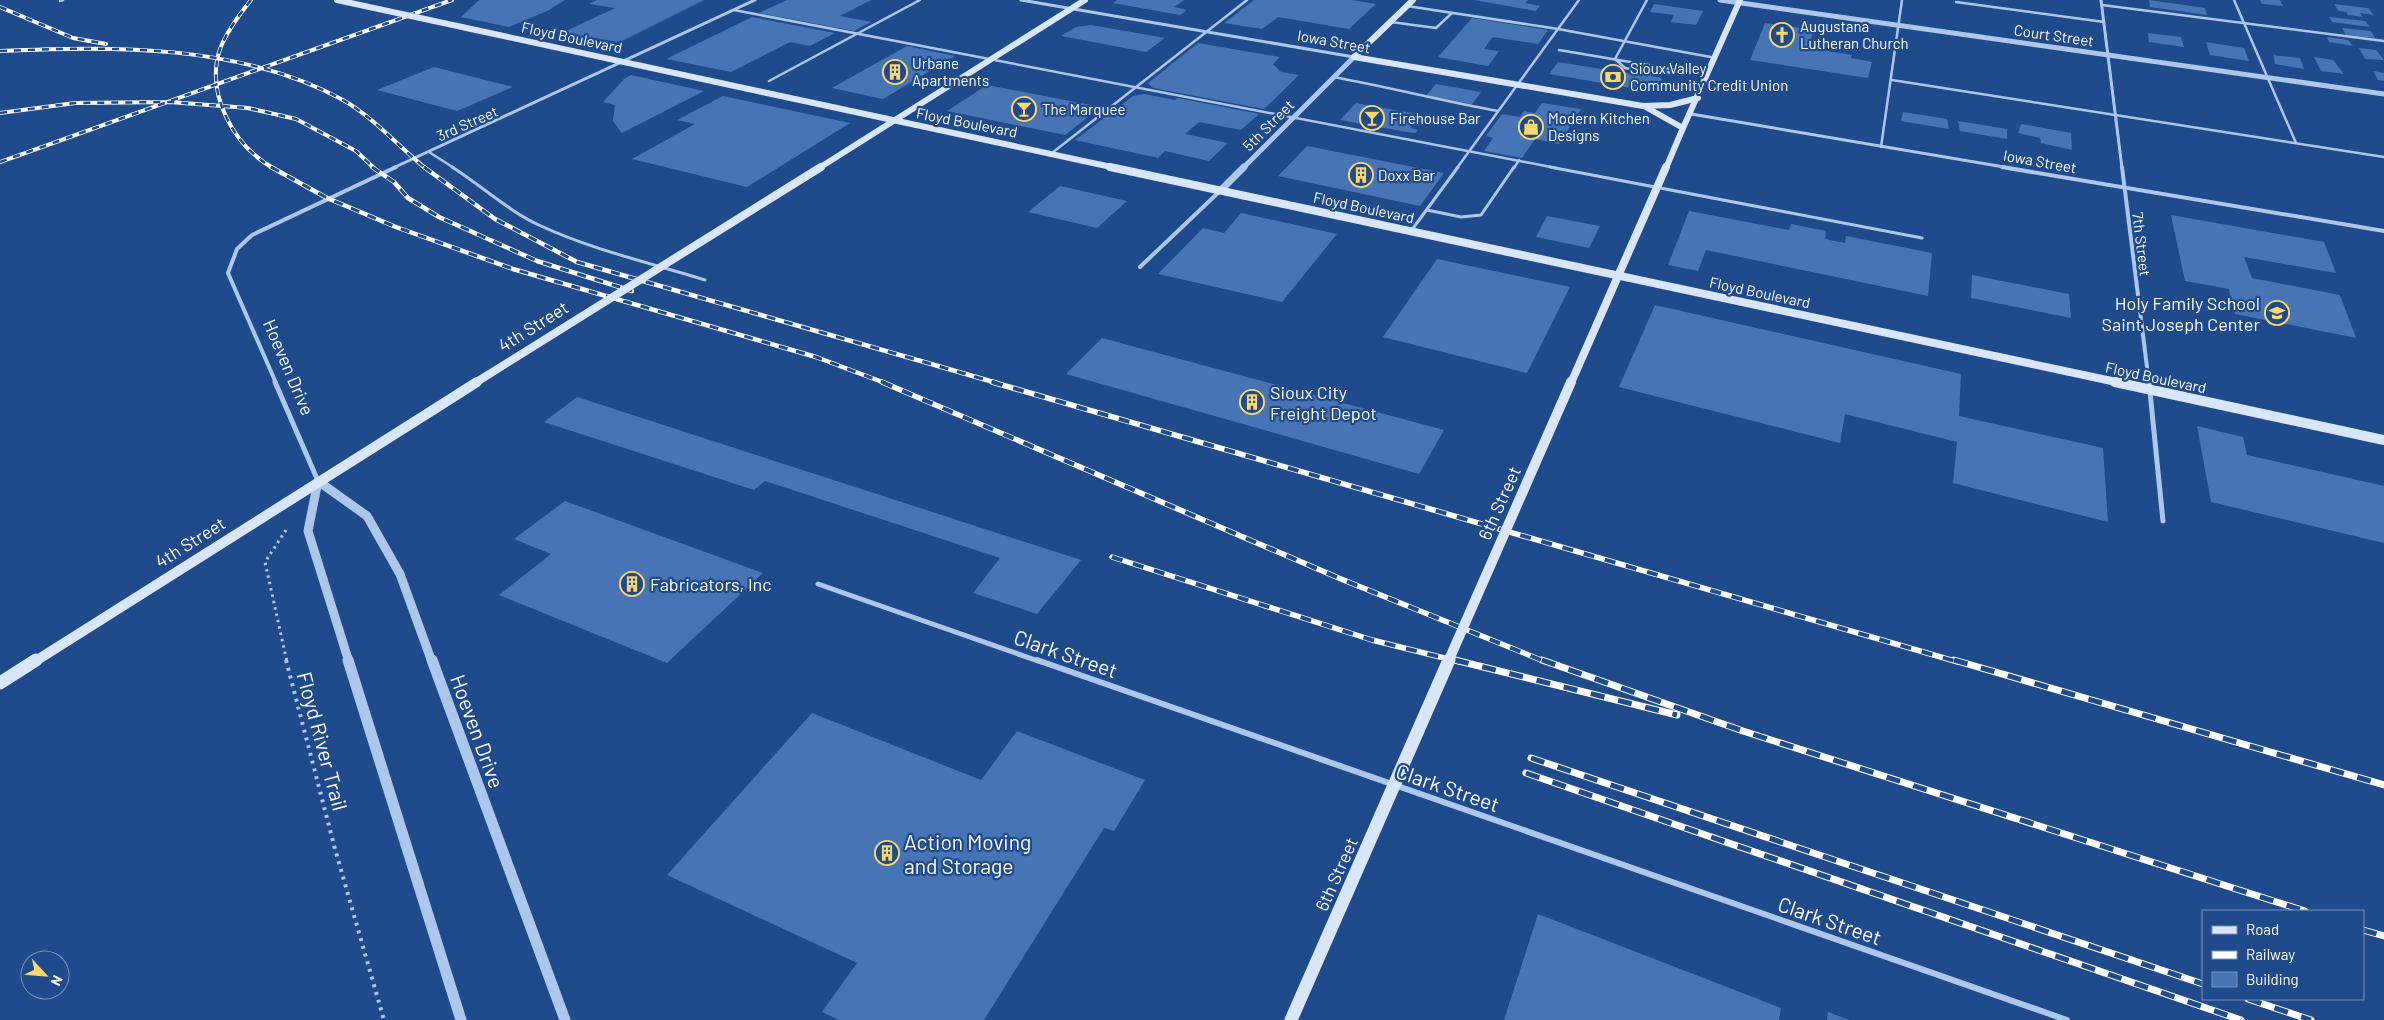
<svg xmlns="http://www.w3.org/2000/svg" width="2384" height="1020" font-family="Barlow,sans-serif">
  <style>
    .building { fill: #4774b5 }
    .lines { fill: none; stroke-linecap: round; stroke-linejoin: round }
    .path-far1 { stroke: #adc7ec; stroke-width: 3; stroke-dasharray: 2.5 4; stroke-linecap: butt }
    .path { stroke: #adc7ec; stroke-width: 4; stroke-dasharray: 3 5; stroke-linecap: butt }
    .service-far1 { stroke: #adc7ec; stroke-width: 2.5 }
    .service { stroke: #adc7ec; stroke-width: 3 }
    .minor-far3 { stroke: #adc7ec; stroke-width: 3 }
    .minor-far2 { stroke: #adc7ec; stroke-width: 4 }
    .minor-far1 { stroke: #adc7ec; stroke-width: 5 }
    .minor { stroke: #adc7ec; stroke-width: 6 }
    .tertiary-far3 { stroke: #adc7ec; stroke-width: 5 }
    .tertiary-far2 { stroke: #adc7ec; stroke-width: 7 }
    .tertiary-far1 { stroke: #adc7ec; stroke-width: 9 }
    .tertiary { stroke: #adc7ec; stroke-width: 11 }
    .secondary-far3 { stroke: #d9e6f9; stroke-width: 6 }
    .secondary-far2 { stroke: #d9e6f9; stroke-width: 8 }
    .secondary-far1 { stroke: #d9e6f9; stroke-width: 10 }
    .secondary { stroke: #d9e6f9; stroke-width: 13 }
    .rail-far3-casing { stroke: #fff; stroke-width: 4 }
    .rail-far2-casing { stroke: #fff; stroke-width: 4.5 }
    .rail-far1-casing { stroke: #fff; stroke-width: 5.5 }
    .rail-casing { stroke: #fff; stroke-width: 7 }
    .rail-far3 { stroke: #1f4b8d; stroke-width: 2.5; stroke-dasharray: 7; stroke-linecap: butt }
    .rail-far2 { stroke: #1f4b8d; stroke-width: 3; stroke-dasharray: 9; stroke-linecap: butt }
    .rail-far1 { stroke: #1f4b8d; stroke-width: 4; stroke-dasharray: 11; stroke-linecap: butt }
    .rail { stroke: #1f4b8d; stroke-width: 5; stroke-dasharray: 14; stroke-linecap: butt }
    .secondary-bridge-far3 { stroke: #d9e6f9; stroke-width: 6 }
    .secondary-bridge-far2 { stroke: #d9e6f9; stroke-width: 8 }
    .secondary-bridge-far1 { stroke: #d9e6f9; stroke-width: 10 }
    .secondary-bridge { stroke: #d9e6f9; stroke-width: 13 }
    .labels { text-anchor: middle; dominant-baseline: central; stroke-width: 4.5; stroke-linejoin: round; paint-order: stroke }
    .far-poi-label { font-size: 15px; fill: #fff; stroke: #1f4b8d; text-anchor: start }
    .far-street-label { font-size: 15px; fill: #fff; stroke: #1f4b8d }
    .poi-label { font-size: 18px; fill: #fff; stroke: #1f4b8d; text-anchor: start }
    .street-label { font-size: 18px; fill: #fff; stroke: #1f4b8d }
    .near-street-label { font-size: 21px; fill: #fff; stroke: #1f4b8d }
    .near-poi-label { font-size: 21px; fill: #fff; stroke: #1f4b8d; text-anchor: start }
  </style>
  <rect width="100%" height="100%" fill="#1f4b8d"/>
  <!-- building -->
  <path class="building" d="M 479,0 L 565,0 L 547,11 L 509,27 L 461,17 Z
    M 597,0 L 704,0 L 620,42 L 562,33 L 615,8 L 589,4 Z
    M 787,0 L 871,0 L 840,16 L 871,22 L 854,31 L 759,13 Z
    M 1117,0 L 1184,0 L 1174,7 L 1187,10 L 1180,15 L 1113,3 Z
    M 1254,0 L 1352,0 L 1376,4 L 1349,29 L 1278,17 L 1262,29 L 1224,23 Z
    M 1474,0 L 1528,0 L 1525,3 L 1540,6 L 1536,11 Z
    M 2149,0 L 2205,8 L 2207,15 L 2150,7 Z
    M 2260,0 L 2280,0 L 2283,6 L 2262,4 Z
    M 1654,4 L 1703,11 L 1696,25 L 1671,22 L 1674,15 L 1650,12 Z
    M 2334,4 L 2368,8 L 2374,15 L 2360,13 L 2363,17 L 2348,15 L 2346,12 L 2339,11 Z
    M 752,17 L 835,33 L 810,46 L 790,42 L 731,72 L 666,59 Z
    M 2329,17 L 2365,21 L 2370,27 L 2332,22 Z
    M 1472,18 L 1548,30 L 1538,44 L 1493,37 L 1484,49 L 1499,51 L 1488,66 L 1438,57 Z
    M 1765,23 L 1814,30 L 1808,48 L 1852,55 L 1851,58 L 1872,62 L 1868,78 L 1750,60 Z
    M 1091,25 L 1165,38 L 1146,52 L 1061,36 L 1076,27 Z
    M 2342,28 L 2371,31 L 2375,38 L 2346,35 Z
    M 2148,33 L 2181,37 L 2184,47 L 2149,42 Z
    M 2327,37 L 2348,40 L 2353,46 L 2329,42 Z
    M 2206,42 L 2244,48 L 2249,61 L 2210,55 Z
    M 1198,43 L 1280,57 L 1273,64 L 1281,72 L 1299,75 L 1264,109 L 1153,88 L 1148,83 Z
    M 907,46 L 955,56 L 883,99 L 832,88 Z
    M 2359,48 L 2376,50 L 2384,60 L 2365,59 Z
    M 2273,55 L 2300,58 L 2304,69 L 2275,64 Z
    M 2314,57 L 2333,60 L 2344,74 L 2321,71 Z
    M 1558,62 L 1633,74 L 1639,65 L 1654,67 L 1651,76 L 1662,78 L 1655,92 L 1549,74 Z
    M 434,67 L 513,87 L 457,111 L 377,90 Z
    M 2373,71 L 2384,73 L 2384,81 L 2378,80 Z
    M 631,75 L 704,91 L 622,133 L 613,121 L 615,105 L 603,102 L 624,79 Z
    M 1436,84 L 1481,92 L 1472,104 L 1426,96 Z
    M 987,85 L 1101,107 L 1065,135 L 947,111 Z
    M 1144,94 L 1175,100 L 1178,98 L 1259,114 L 1241,130 L 1199,122 L 1185,134 L 1228,143 L 1209,161 L 1165,151 L 1158,158 L 1075,140 L 1133,96 Z
    M 723,96 L 850,123 L 747,187 L 632,159 L 695,124 L 677,120 Z
    M 1356,103 L 1422,115 L 1410,128 L 1418,130 L 1415,133 L 1407,132 L 1340,120 Z
    M 1542,103 L 1581,109 L 1559,144 L 1535,139 L 1522,158 L 1484,151 L 1493,138 L 1486,136 L 1502,114 L 1520,117 L 1524,111 L 1535,113 Z
    M 1903,112 L 1947,119 L 1949,129 L 1901,121 Z
    M 1958,121 L 2007,129 L 2007,139 L 1960,131 Z
    M 2021,124 L 2071,133 L 2072,150 L 2041,143 L 2040,138 L 2018,133 Z
    M 1307,146 L 1444,173 L 1420,206 L 1278,176 Z
    M 1060,186 L 1127,201 L 1097,228 L 1028,212 Z
    M 1689,211 L 1789,230 L 1791,224 L 1826,231 L 1825,239 L 1845,243 L 1846,236 L 1932,253 L 1928,296 L 1706,250 L 1698,271 L 1668,265 Z
    M 1241,213 L 1337,234 L 1282,302 L 1158,274 L 1203,228 L 1224,233 Z
    M 2171,215 L 2324,242 L 2336,273 L 2244,257 L 2252,278 L 2340,295 L 2356,338 L 2235,314 L 2229,289 L 2185,281 Z
    M 1547,216 L 1600,226 L 1589,248 L 1536,237 Z
    M 1437,259 L 1570,287 L 1527,373 L 1383,337 Z
    M 1972,275 L 2069,294 L 2071,318 L 1971,298 Z
    M 1655,305 L 1961,374 L 1959,416 L 2103,448 L 2108,522 L 1953,483 L 1957,442 L 1845,414 L 1840,443 L 1619,387 Z
    M 1102,338 L 1444,430 L 1419,474 L 1066,374 Z
    M 577,397 L 787,465 L 1081,560 L 1037,614 L 973,593 L 1000,558 L 765,481 L 754,490 L 544,422 Z
    M 2197,426 L 2243,437 L 2247,455 L 2384,486 L 2384,543 L 2211,502 Z
    M 565,501 L 763,573 L 667,663 L 499,595 L 551,554 L 514,539 Z
    M 812,713 L 981,780 L 1017,731 L 1145,780 L 1114,831 L 1104,828 L 984,1020 L 839,1020 L 822,1012 L 857,963 L 667,875 Z
    M 1538,914 L 1781,1008 L 1779,1020 L 1504,1020 Z
    M 1828,1012 L 1849,1020 L 1827,1020 Z"/>
  <g class="lines">
    <!-- path-far1 -->
    <path class="path-far1" d="M 286,530 L 265,562 L 287,662"/>
    <!-- path -->
    <path class="path" d="M 286,660 L 335,849 L 384,1020"/>
    <!-- service-far1 -->
    <path class="service-far1" d="M 2234,0 L 2296,143
      M 60,1 L 63,0
      M 1956,2 L 2104,22
      M 2102,5 L 2384,41
      M 1407,6 L 1558,29 L 1716,58
      M 734,10 L 1556,168
      M 1391,22 L 1436,28 L 1452,13
      M 1559,50 L 1707,75
      M 1615,59 L 1647,0
      M 1615,59 L 1625,68 L 1636,70
      M 1652,73 L 1680,72
      M 1333,77 C 1389,87 1442,101 1498,111
      M 1892,80 L 2384,157
      M 769,81 L 920,0
      M 1881,147 L 1902,0
      M 429,152 L 454,168
      M 1052,153 L 1247,0
      M 1457,168 L 1579,0
      M 1514,168 L 1519,160"/>
    <!-- service -->
    <path class="service" d="M 452,167 C 482,186 508,211 541,226 C 593,250 651,263 705,280
      M 1550,167 L 1922,238
      M 1427,210 L 1461,217 L 1481,215 L 1514,167
      M 1411,231 L 1458,167"/>
    <!-- minor-far3 -->
    <path class="minor-far3" d="M 1021,0 L 1354,57
      M 2101,0 L 2122,168
      M 1691,114 L 2010,168
      M 393,168 L 755,0"/>
    <!-- minor-far2 -->
    <path class="minor-far2" d="M 2002,167 L 2384,231
      M 2122,167 L 2149,383
      M 1140,267 L 1221,190
      M 276,383 L 228,273 L 237,249 L 252,235 L 396,167"/>
    <!-- minor-far1 -->
    <path class="minor-far1" d="M 275,382 L 318,481
      M 2149,382 L 2163,521
      M 818,584 L 1041,662"/>
    <!-- minor -->
    <path class="minor" d="M 1037,660 L 2067,1020"/>
    <!-- tertiary-far3 -->
    <path class="tertiary-far3" d="M 1720,0 L 2384,94
      M 1243,168 L 1354,57"/>
    <!-- tertiary-far2 -->
    <path class="tertiary-far2" d="M 1221,190 L 1244,167"/>
    <!-- tertiary-far1 -->
    <path class="tertiary-far1" d="M 349,662 L 308,531 L 318,481 L 367,516 L 400,574 L 432,662"/>
    <!-- tertiary -->
    <path class="tertiary" d="M 348,660 L 461,1020
      M 432,660 L 565,1020"/>
    <!-- secondary-far3 -->
    <path class="secondary-far3" d="M 1354,57 L 1643,106 L 1670,105 L 1698,98
      M 1354,57 L 1413,0
      M 767,93 L 1116,168
      M 1644,106 L 1683,128 L 1740,0
      M 819,168 L 1085,0"/>
    <!-- secondary-far2 -->
    <path class="secondary-far2" d="M 1110,167 L 2121,383
      M 776,195 L 821,167"/>
    <!-- secondary-far1 -->
    <path class="secondary-far1" d="M 2115,382 L 2384,440
      M 34,662 L 433,410"/>
    <!-- secondary -->
    <path class="secondary" d="M 0,683 L 36,660"/>
    <defs>
      <path id="rail-far3" d="M 251,0 C 239,15 227,31 220,49 C 205,94 234,146 273,168
        M 0,7 L 73,38 L 106,44
        M 0,51 C 114,46 240,44 343,100 C 373,117 398,146 425,168
        M 0,113 L 75,103 L 170,102 L 248,108 L 296,119 L 356,151 L 374,168
        M 0,162 L 452,0"/>
      <path id="rail-far2" d="M 271,167 L 327,198 L 396,227 L 513,269 L 816,357 L 885,383
        M 372,167 L 394,182 L 408,198 L 439,217 L 537,261 L 632,291
        M 424,167 L 495,219 L 577,262 L 997,383"/>
      <path id="rail-far1" d="M 882,382 L 1341,579 L 1546,662
        M 992,382 L 1958,662
        M 1112,557 L 1372,640 L 1460,662"/>
      <path id="rail" d="M 1455,660 L 1677,715
        M 1542,660 L 1743,731 L 2305,911
        M 1954,660 L 2384,785
        M 1531,758 L 2203,984
        M 1526,773 L 2241,1020
        M 2363,930 L 2384,936
        M 2248,999 L 2311,1020"/>
    </defs>
    <!-- rail-far3 casing -->
    <use href="#rail-far3" class="rail-far3-casing"/>
    <!-- rail-far2 casing -->
    <use href="#rail-far2" class="rail-far2-casing"/>
    <!-- rail-far1 casing -->
    <use href="#rail-far1" class="rail-far1-casing"/>
    <!-- rail casing -->
    <use href="#rail" class="rail-casing"/>
    <!-- rail-far3 -->
    <use href="#rail-far3" class="rail-far3"/>
    <!-- rail-far2 -->
    <use href="#rail-far2" class="rail-far2"/>
    <!-- rail-far1 -->
    <use href="#rail-far1" class="rail-far1"/>
    <!-- rail -->
    <use href="#rail" class="rail"/>
    <!-- secondary-bridge-far3 -->
    <path class="secondary-bridge-far3" d="M 337,0 L 767,93
      M 1666,168 L 1683,128"/>
    <!-- secondary-bridge-far2 -->
    <path class="secondary-bridge-far2" d="M 475,383 L 776,195
      M 1571,383 L 1666,167"/>
    <!-- secondary-bridge-far1 -->
    <path class="secondary-bridge-far1" d="M 433,410 L 477,382
      M 1448,662 L 1571,382"/>
    <!-- secondary-bridge -->
    <path class="secondary-bridge" d="M 1291,1020 L 1449,660"/>
  </g>
  <!-- icons -->
  <defs>
    <symbol id="church-ring" viewBox="-11 -11 22 22"><circle r="9.5" fill="#1f4b8d" stroke="#fbd76c" stroke-width="1.5"/><path d="M-1.2-6h2.4v3.5h3.3v2.4h-3.3V6h-2.4V-.1h-3.3v-2.4h3.3Z" fill="#fbd76c"/></symbol>
    <symbol id="building-ring" viewBox="-11 -11 22 22"><circle r="9.5" fill="#1f4b8d" stroke="#fbd76c" stroke-width="1.5"/><path d="M-4-6H4V6H1V3H-1V6H-4ZM-2.5-4.3h1.7v1.8h-1.7ZM.8-4.3h1.7v1.8H.8ZM-2.5-1h1.7V.8h-1.7ZM.8-1h1.7V.8H.8Z" fill="#fbd76c"/></symbol>
    <symbol id="bank-ring" viewBox="-11 -11 22 22"><circle r="9.5" fill="#1f4b8d" stroke="#fbd76c" stroke-width="1.5"/><path d="M-6-4H6V4H-6ZM0-2.3a2.3 2.3 0 1 0 0 4.6a2.3 2.3 0 1 0 0-4.6Z" fill="#fbd76c"/></symbol>
    <symbol id="bar-ring" viewBox="-11 -11 22 22"><circle r="9.5" fill="#1f4b8d" stroke="#fbd76c" stroke-width="1.5"/><path d="M-6-5H6L.8 .8V4.5H3.5V6h-7V4.5H-.8V.8Z" fill="#fbd76c"/></symbol>
    <symbol id="shop-ring" viewBox="-11 -11 22 22"><circle r="9.5" fill="#1f4b8d" stroke="#fbd76c" stroke-width="1.5"/><path d="M-5-2.5h2.3a2.7 3.5 0 0 1 5.4 0H5L5.5 6h-11ZM-1.5-2.5h3a1.5 2.3 0 0 0-3 0Z" fill="#fbd76c"/></symbol>
    <symbol id="school-ring" viewBox="-11 -11 22 22"><circle r="9.5" fill="#1f4b8d" stroke="#fbd76c" stroke-width="1.5"/><path d="M0-5L7-2L0 1L-7-2ZM-4 1L0 2.5L4 1V4Q0 6-4 4Z" fill="#fbd76c"/></symbol>
  </defs>
  <g fill-rule="evenodd">
    <use href="#church-ring" x="1768" y="21" width="28" height="28"/>
    <use href="#building-ring" x="881" y="58" width="28" height="28"/>
    <use href="#bank-ring" x="1599" y="63" width="28" height="28"/>
    <use href="#bar-ring" x="1010" y="95" width="28" height="28"/>
    <use href="#bar-ring" x="1358" y="104" width="28" height="28"/>
    <use href="#shop-ring" x="1517" y="113" width="28" height="28"/>
    <use href="#building-ring" x="1347" y="161" width="28" height="28"/>
    <use href="#school-ring" x="2263" y="299" width="28" height="28"/>
    <use href="#building-ring" x="1238" y="388" width="28" height="28"/>
    <use href="#building-ring" x="618" y="570" width="28" height="28"/>
    <use href="#building-ring" x="873" y="839" width="28" height="28"/>
  </g>
  <g class="labels">
    <!-- far-poi labels -->
    <g class="far-poi-label">
      <text x="1800" y="26">Augustana<tspan x="1800" dy="17">Lutheran Church</tspan></text>
      <text x="912" y="63">Urbane<tspan x="912" dy="17">Apartments</tspan></text>
      <text x="1630" y="68">Sioux Valley<tspan x="1630" dy="17">Community Credit Union</tspan></text>
      <text x="1042" y="109">The Marquee</text>
      <text x="1390" y="118">Firehouse Bar</text>
      <text x="1548" y="118">Modern Kitchen<tspan x="1548" dy="17">Designs</tspan></text>
      <text x="1378" y="175">Doxx Bar</text>
    </g>
    <!-- far-street labels -->
    <g class="far-street-label">
      <text transform="translate(2054 35) rotate(8)">Court Street</text>
      <text transform="translate(572 37) rotate(12)">Floyd Boulevard</text>
      <text transform="translate(1334 41) rotate(10)">Iowa Street</text>
      <text transform="translate(967 122) rotate(11)">Floyd Boulevard</text>
      <text transform="translate(467 123) rotate(-24)">3rd Street</text>
      <text transform="translate(1268 125) rotate(-45)">5th Street</text>
      <text transform="translate(2040 161) rotate(10)">Iowa Street</text>
      <text transform="translate(1364 207) rotate(12)">Floyd Boulevard</text>
      <text transform="translate(2142 244) rotate(83)">7th Street</text>
      <text transform="translate(1760 292) rotate(12)">Floyd Boulevard</text>
      <text transform="translate(2156 377) rotate(12)">Floyd Boulevard</text>
    </g>
    <!-- poi labels -->
    <g class="poi-label">
      <text x="2260" y="303" text-anchor="end">Holy Family School<tspan x="2260" dy="21">Saint Joseph Center</tspan></text>
      <text x="1270" y="392">Sioux City<tspan x="1270" dy="21">Freight Depot</tspan></text>
      <text x="650" y="584">Fabricators, Inc</text>
    </g>
    <!-- street labels -->
    <g class="street-label">
      <text transform="translate(533 326) rotate(-32)">4th Street</text>
      <text transform="translate(289 367) rotate(67)">Hoeven Drive</text>
      <text transform="translate(1499 503) rotate(-66)">6th Street</text>
      <text transform="translate(190 542) rotate(-32)">4th Street</text>
      <text transform="translate(1336 874) rotate(-66)">6th Street</text>
    </g>
    <!-- near-street labels -->
    <g class="near-street-label">
      <text transform="translate(1066 653) rotate(19)">Clark Street</text>
      <text transform="translate(478 731) rotate(70)">Hoeven Drive</text>
      <text transform="translate(323 741) rotate(75)">Floyd River Trail</text>
      <text transform="translate(1448 787) rotate(19)">Clark Street</text>
      <text transform="translate(1830 920) rotate(19)">Clark Street</text>
    </g>
    <!-- near-poi labels -->
    <g class="near-poi-label">
      <text x="904" y="841">Action Moving<tspan x="904" dy="24">and Storage</tspan></text>
    </g>
  </g>
  <!-- legend -->
  <rect x="2202" y="910" width="162" height="90" fill="#1f4b8d" stroke="#7993bb"/>
  <rect x="2212" y="926" width="25" height="8" fill="#d9e6f9" stroke="#7993bb"/>
  <text x="2246" y="935" font-size="15" fill="#ffffff">Road</text>
  <rect x="2212" y="951" width="25" height="8" fill="#ffffff" stroke="#7993bb"/>
  <text x="2246" y="960" font-size="15" fill="#ffffff">Railway</text>
  <rect x="2212" y="972" width="25" height="15" fill="#4774b5" stroke="#7993bb"/>
  <text x="2246" y="985" font-size="15" fill="#ffffff">Building</text>
  <!-- north arrow -->
  <g transform="translate(45 975) rotate(116)"><circle r="24" fill="#1f4b8d" stroke="#7993bb"/>
  <path d="M0-4L9 19L0 12L-9 19Z" fill="#fbd76c"/>
  <text y="-8" font-size="14" font-weight="bold" text-anchor="middle" fill="#ffffff">N</text>
  </g>
</svg>
